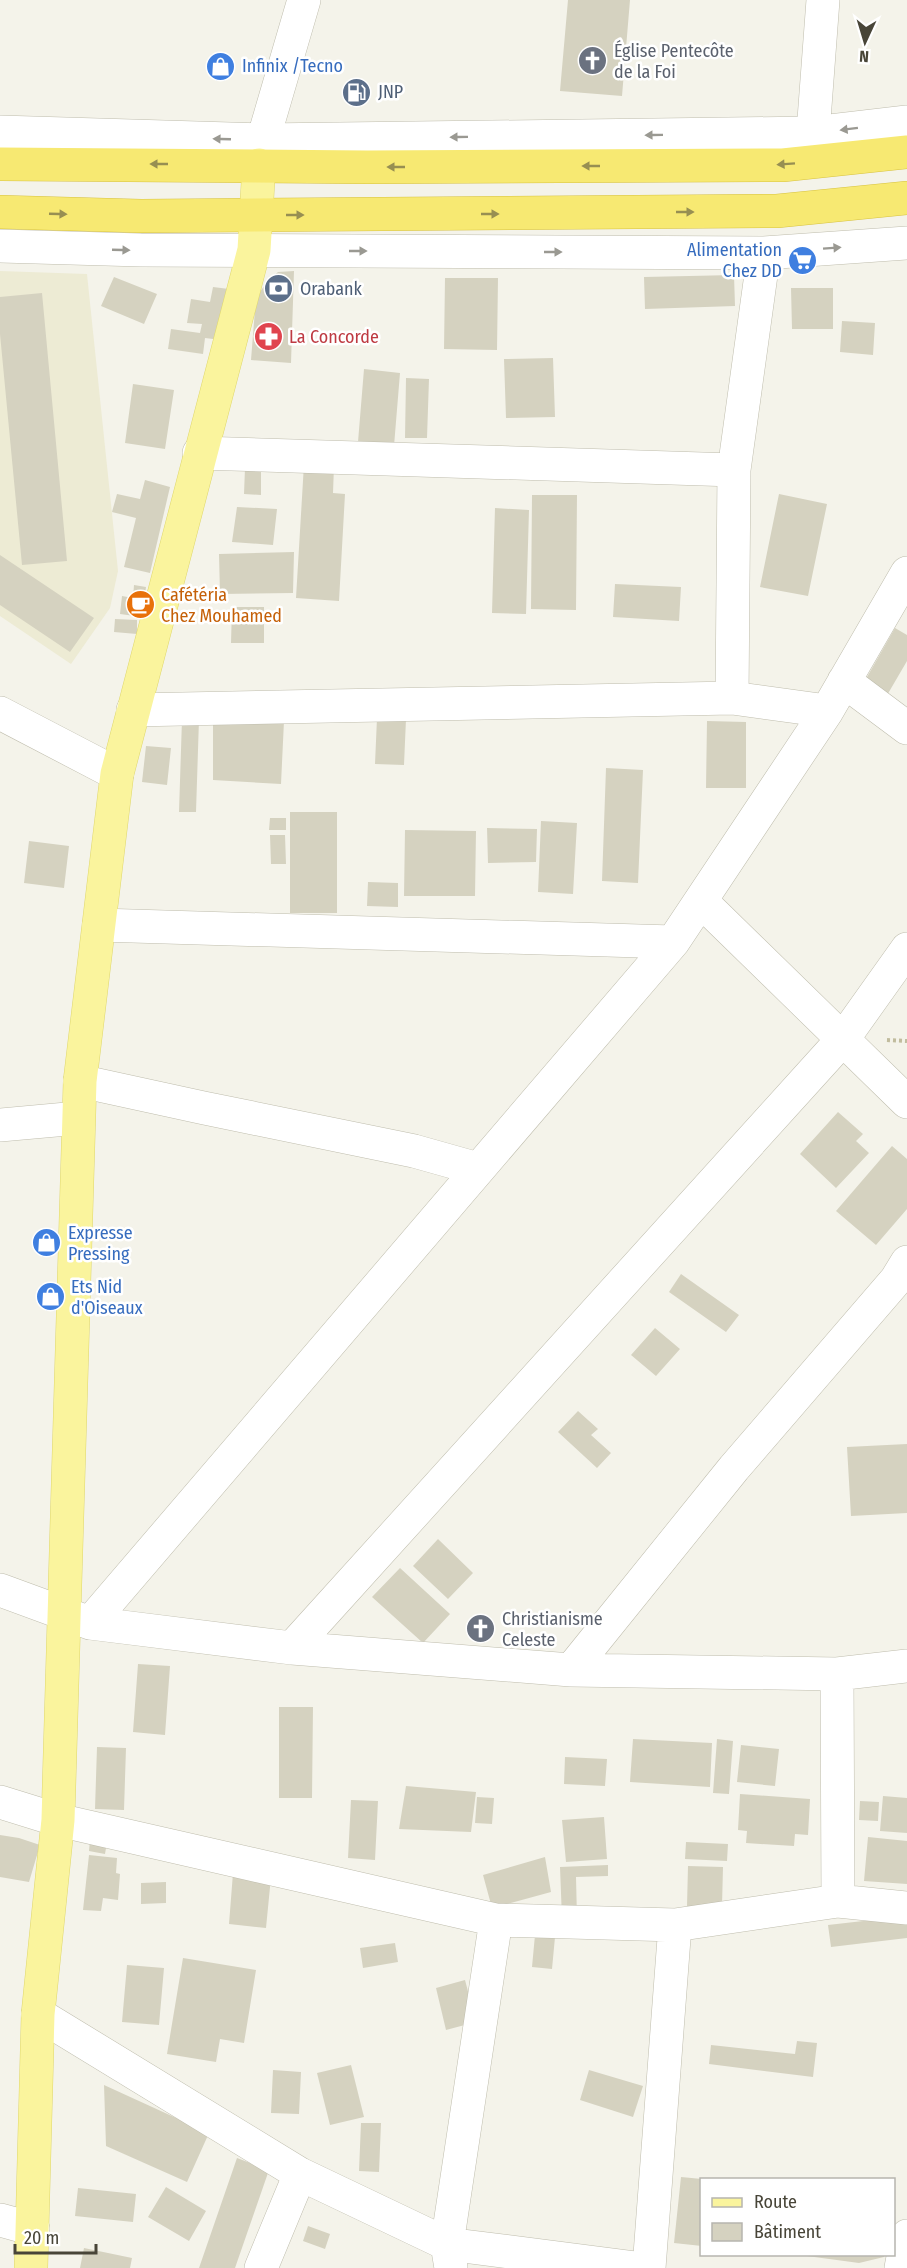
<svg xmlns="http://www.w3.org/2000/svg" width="907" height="2268" font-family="'Fira Sans Condensed',sans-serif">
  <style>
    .education { fill: #edebd4 }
    .building { fill: #d5d2c0 }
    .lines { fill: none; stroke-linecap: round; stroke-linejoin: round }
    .minor-casing { stroke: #bfbdad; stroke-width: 34 }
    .major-casing { stroke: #dfd76d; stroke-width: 34 }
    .highway-casing { stroke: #d7c241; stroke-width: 34 }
    .path { stroke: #c1bc9e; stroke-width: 4; stroke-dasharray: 3 3; stroke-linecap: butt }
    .minor { stroke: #fff; stroke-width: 33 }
    .major { stroke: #faf49d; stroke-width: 33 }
    .highway { stroke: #f7e972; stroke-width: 33 }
    .oneway { fill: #9a9992 }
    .oneway2 { fill: #978f52 }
    .labels { text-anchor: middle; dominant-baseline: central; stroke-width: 5; stroke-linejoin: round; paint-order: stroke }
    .worship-label { font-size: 18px; fill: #5b616d; stroke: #fff; text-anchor: start }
    .shop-label { font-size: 18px; fill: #366cbe; stroke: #fff; text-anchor: start }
    .service-label { font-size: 18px; fill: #4e5e75; stroke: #fff; text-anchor: start }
    .health-label { font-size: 18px; fill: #be3a42; stroke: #fff; text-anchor: start }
    .food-label { font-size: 18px; fill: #c56008; stroke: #fff; text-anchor: start }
  </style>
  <rect width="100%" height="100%" fill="#f4f3ea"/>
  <!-- education -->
  <path class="education" d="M 0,271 L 87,274 L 118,571 L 110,608 L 71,664 L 0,616 Z"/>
  <!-- building -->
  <path class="building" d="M 568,0 L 630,0 L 622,96 L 560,91 Z
    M 294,271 L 291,363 L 251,360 L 256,297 L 268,281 L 278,272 Z
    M 734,275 L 735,306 L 645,309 L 644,277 Z
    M 114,277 L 157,294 L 144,324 L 101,306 Z
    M 445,278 L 498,278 L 497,350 L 444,349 Z
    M 213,287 L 229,289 L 221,340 L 205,338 L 203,354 L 168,349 L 171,329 L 200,333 L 202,324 L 187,323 L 191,299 L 210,302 Z
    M 791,288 L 833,288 L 833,329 L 792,329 Z
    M 42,293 L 67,561 L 22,565 L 0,334 L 0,297 Z
    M 842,321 L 875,323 L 873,355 L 840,352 Z
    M 553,358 L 555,417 L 506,418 L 504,359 Z
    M 364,369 L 400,373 L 394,446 L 358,442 Z
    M 406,378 L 429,379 L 427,438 L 405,438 Z
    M 133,384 L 174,390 L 165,449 L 125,443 Z
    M 304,464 L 334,466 L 333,493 L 345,494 L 339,601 L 296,598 Z
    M 245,468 L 261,469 L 261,495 L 244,494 Z
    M 145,480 L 170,487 L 150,573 L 124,567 L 136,518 L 112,512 L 117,494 L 140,499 Z
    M 779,494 L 827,504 L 808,596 L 760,587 Z
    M 532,495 L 577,495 L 576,610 L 531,609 Z
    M 237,507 L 277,509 L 273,545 L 232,542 Z
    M 495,508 L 529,510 L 526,614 L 492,613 Z
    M 294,552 L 293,593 L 220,594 L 219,554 Z
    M 0,555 L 94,618 L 70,652 L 0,605 Z
    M 615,584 L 681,587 L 679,621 L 613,617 Z
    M 134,585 L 146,587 L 142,617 L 120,614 L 122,596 L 133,598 Z
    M 232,607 L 264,607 L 264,643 L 231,643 Z
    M 115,619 L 137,620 L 137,634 L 114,632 Z
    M 895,628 L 907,635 L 907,661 L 886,697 L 863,684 Z
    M 213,718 L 284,721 L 281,784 L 213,780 Z
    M 377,718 L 406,719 L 404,765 L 375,764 Z
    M 182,719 L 199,719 L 196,812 L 179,812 Z
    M 707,721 L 746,722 L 746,788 L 706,788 Z
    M 146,746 L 171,748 L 167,785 L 142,782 Z
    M 606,768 L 643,770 L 638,883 L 602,881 Z
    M 290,812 L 337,812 L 337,913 L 290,913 Z
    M 270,818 L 286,818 L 286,830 L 269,830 Z
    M 541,821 L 577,823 L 573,894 L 538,892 Z
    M 487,828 L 537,829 L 536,862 L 488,863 Z
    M 405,830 L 476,831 L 475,896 L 404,896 Z
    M 270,835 L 285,835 L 286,864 L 271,864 Z
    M 29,841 L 69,846 L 64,888 L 24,883 Z
    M 368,882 L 398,883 L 398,907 L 367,906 Z
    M 838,1112 L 863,1134 L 856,1141 L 869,1153 L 836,1188 L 800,1154 Z
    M 892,1146 L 907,1159 L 907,1209 L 876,1245 L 836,1211 Z
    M 681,1274 L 739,1315 L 726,1332 L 669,1292 Z
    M 655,1328 L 680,1349 L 656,1376 L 631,1355 Z
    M 578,1411 L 598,1429 L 591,1435 L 611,1453 L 597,1468 L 558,1432 Z
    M 907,1444 L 907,1513 L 851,1516 L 847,1447 Z
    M 438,1539 L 473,1573 L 448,1599 L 413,1566 Z
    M 400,1568 L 450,1614 L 423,1643 L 372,1597 Z
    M 138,1664 L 170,1666 L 165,1735 L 133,1732 Z
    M 279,1707 L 313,1707 L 312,1798 L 279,1798 Z
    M 633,1739 L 712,1743 L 710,1787 L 630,1782 Z
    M 717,1739 L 733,1741 L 729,1794 L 713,1793 Z
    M 741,1745 L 779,1749 L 775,1786 L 737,1782 Z
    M 97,1747 L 126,1748 L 124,1810 L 95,1809 Z
    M 565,1757 L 607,1759 L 605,1786 L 564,1784 Z
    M 406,1786 L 476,1792 L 471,1832 L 399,1829 Z
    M 740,1794 L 810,1799 L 808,1835 L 795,1834 L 794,1846 L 746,1843 L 747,1831 L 738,1830 Z
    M 883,1796 L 907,1798 L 907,1833 L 880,1831 Z
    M 477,1797 L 494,1798 L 492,1824 L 475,1823 Z
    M 351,1800 L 378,1801 L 375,1860 L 348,1858 Z
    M 860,1801 L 879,1802 L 878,1821 L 859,1820 Z
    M 604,1817 L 607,1859 L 566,1862 L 562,1820 Z
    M 0,1835 L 19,1838 L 40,1845 L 29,1882 L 0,1877 Z
    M 868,1837 L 907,1841 L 907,1884 L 864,1881 Z
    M 90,1840 L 107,1842 L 105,1854 L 89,1851 Z
    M 686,1842 L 728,1844 L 727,1861 L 685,1859 Z
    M 89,1855 L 117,1858 L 116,1873 L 120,1874 L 118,1900 L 103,1898 L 101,1911 L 83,1910 Z
    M 545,1857 L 551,1892 L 492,1908 L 483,1875 Z
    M 608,1865 L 608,1876 L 576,1877 L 577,1918 L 562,1919 L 560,1867 Z
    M 688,1866 L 723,1867 L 722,1906 L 687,1906 Z
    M 233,1873 L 271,1877 L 266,1928 L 229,1924 Z
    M 166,1882 L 166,1903 L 141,1904 L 141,1883 Z
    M 907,1916 L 907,1938 L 831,1947 L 828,1925 Z
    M 535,1935 L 555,1937 L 552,1969 L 532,1967 Z
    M 395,1943 L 398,1962 L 363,1968 L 360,1948 Z
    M 183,1958 L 256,1970 L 244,2043 L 220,2039 L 216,2062 L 167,2054 Z
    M 127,1965 L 164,1968 L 159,2025 L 122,2022 Z
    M 465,1980 L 476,2022 L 446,2030 L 436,1988 Z
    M 797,2041 L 817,2043 L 813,2077 L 709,2064 L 711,2045 L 795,2054 Z
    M 351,2065 L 364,2117 L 330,2125 L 317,2073 Z
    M 273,2070 L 301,2072 L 299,2114 L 271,2113 Z
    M 589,2070 L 643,2086 L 633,2117 L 580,2100 Z
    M 104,2085 L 209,2133 L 187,2182 L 106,2146 Z
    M 361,2123 L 381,2123 L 379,2172 L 359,2171 Z
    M 237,2158 L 269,2170 L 235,2268 L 199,2268 Z
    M 681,2177 L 702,2179 L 702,2246 L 674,2243 Z
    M 166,2187 L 206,2211 L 189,2241 L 148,2217 Z
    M 78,2188 L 136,2194 L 133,2222 L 75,2216 Z
    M 308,2226 L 330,2234 L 325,2249 L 303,2241 Z
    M 84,2248 L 132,2258 L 130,2268 L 80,2268 Z
    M 792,2254 L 884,2254 L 884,2257 L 859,2263 Z"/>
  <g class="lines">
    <defs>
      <path id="minor" d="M 0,132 L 263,140 L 813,133 L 907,122
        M 813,133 L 823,0
        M 260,160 L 263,140 L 304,0
        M 0,246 L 141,250 L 764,253 L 907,243
        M 199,453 L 734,470
        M 844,681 L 907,728
        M 732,698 L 734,470 L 764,253
        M 133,710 L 732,698 L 827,711
        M 0,713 L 117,774
        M 701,901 L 907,1102
        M 99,925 L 673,942
        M 80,1081 L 204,1108 L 414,1151 L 478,1169
        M 0,1125 L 78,1118
        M 0,1590 L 90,1623 L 292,1648 L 571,1670 L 837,1674 L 907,1666
        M 90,1623 L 673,942 L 827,711 L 907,573
        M 292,1648 L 843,1039 L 907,949
        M 571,1670 L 734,1468 L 896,1280 L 907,1262
        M 837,1674 L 838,1901
        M 0,1802 L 58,1820 L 496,1920 L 675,1925 L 838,1901 L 907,1908
        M 38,2014 L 300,2174 L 447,2244 L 636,2268
        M 0,2220 L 33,2229
        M 261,2268 L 300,2174
        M 451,2268 L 447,2244 L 496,1920
        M 649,2268 L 675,1925
        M 901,2268 L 907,2236"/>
      <path id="major" d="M 31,2268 L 38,2014 L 58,1820 L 80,1081 L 117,774 L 254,250 L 259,165"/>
      <path id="highway" d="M 0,164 L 367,167 L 783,165 L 907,152
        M 0,212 L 141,216 L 777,211 L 907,198"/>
    </defs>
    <!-- minor casing -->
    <use href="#minor" class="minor-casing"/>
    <!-- major casing -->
    <use href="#major" class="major-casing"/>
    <!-- highway casing -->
    <use href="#highway" class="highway-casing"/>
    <!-- path -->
    <path class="path" d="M 887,1040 L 907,1041"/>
    <!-- minor -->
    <use href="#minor" class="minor"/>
    <!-- major -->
    <use href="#major" class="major"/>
    <!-- highway -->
    <use href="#highway" class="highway"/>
  </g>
  <!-- one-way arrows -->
  <defs><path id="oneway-solid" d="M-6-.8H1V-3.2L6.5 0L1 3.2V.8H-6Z" transform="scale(1.5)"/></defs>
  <g class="oneway">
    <use href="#oneway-solid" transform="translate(849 129) rotate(173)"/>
    <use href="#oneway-solid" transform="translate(654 135) rotate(179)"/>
    <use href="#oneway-solid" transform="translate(459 137) rotate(179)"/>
    <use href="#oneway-solid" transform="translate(222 139) rotate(-178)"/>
    <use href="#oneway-solid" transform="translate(832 248) rotate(-4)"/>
    <use href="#oneway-solid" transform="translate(121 250) rotate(2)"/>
    <use href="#oneway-solid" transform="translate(358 251)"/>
    <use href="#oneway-solid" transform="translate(553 252)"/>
  </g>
  <g class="oneway2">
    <use href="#oneway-solid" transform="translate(159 164) rotate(-180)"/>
    <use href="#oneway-solid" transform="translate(786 164) rotate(176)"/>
    <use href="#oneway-solid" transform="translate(591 166) rotate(180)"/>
    <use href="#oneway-solid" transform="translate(396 167) rotate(180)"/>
    <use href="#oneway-solid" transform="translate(685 212)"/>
    <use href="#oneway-solid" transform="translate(58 214) rotate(2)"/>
    <use href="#oneway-solid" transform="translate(490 214)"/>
    <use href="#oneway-solid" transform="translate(295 215)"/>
  </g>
  <!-- icons -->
  <defs>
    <symbol id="church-disc" viewBox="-11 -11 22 22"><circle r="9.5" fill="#6b7280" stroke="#fff"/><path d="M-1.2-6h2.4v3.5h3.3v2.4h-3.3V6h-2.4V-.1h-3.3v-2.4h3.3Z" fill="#fff"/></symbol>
    <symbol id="shop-disc" viewBox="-11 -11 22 22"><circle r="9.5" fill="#3f7fe0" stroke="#fff"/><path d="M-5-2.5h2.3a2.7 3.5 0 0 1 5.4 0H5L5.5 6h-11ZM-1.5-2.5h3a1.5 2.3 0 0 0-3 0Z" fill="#fff"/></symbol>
    <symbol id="fuel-disc" viewBox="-11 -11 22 22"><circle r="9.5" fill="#5c6f8a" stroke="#fff"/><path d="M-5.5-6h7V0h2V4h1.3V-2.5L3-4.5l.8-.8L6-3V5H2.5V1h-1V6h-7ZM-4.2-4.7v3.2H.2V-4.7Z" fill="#fff"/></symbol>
    <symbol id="supermarket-disc" viewBox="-11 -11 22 22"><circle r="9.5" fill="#3f7fe0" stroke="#fff"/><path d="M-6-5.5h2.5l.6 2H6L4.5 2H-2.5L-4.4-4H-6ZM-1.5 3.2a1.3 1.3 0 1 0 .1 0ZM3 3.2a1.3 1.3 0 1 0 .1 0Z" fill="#fff"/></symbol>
    <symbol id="bank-disc" viewBox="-11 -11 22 22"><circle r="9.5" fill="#5c6f8a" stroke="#fff"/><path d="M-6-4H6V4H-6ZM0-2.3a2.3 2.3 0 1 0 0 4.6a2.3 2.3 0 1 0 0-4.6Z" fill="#fff"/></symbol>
    <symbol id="pharmacy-disc" viewBox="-11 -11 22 22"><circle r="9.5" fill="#e0444e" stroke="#fff"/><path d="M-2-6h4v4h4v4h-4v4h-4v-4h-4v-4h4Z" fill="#fff"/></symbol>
    <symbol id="cafe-disc" viewBox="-11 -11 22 22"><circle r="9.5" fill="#e8710a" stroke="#fff"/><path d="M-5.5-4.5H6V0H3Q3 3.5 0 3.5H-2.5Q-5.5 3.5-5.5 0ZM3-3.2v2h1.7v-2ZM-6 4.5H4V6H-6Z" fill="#fff"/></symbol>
  </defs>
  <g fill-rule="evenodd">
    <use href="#church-disc" x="576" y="44" width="33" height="33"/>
    <use href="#shop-disc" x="204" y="50" width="33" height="33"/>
    <use href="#fuel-disc" x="340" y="76" width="33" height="33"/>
    <use href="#supermarket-disc" x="786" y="244" width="33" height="33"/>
    <use href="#bank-disc" x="262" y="272" width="33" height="33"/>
    <use href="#pharmacy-disc" x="252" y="320" width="33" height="33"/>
    <use href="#cafe-disc" x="124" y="588" width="33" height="33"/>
    <use href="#shop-disc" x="30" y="1226" width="33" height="33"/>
    <use href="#shop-disc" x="34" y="1280" width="33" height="33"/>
    <use href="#church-disc" x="464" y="1612" width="33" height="33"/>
  </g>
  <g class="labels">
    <!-- worship labels -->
    <g class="worship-label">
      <text x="614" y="51">Église Pentecôte<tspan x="614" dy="21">de la Foi</tspan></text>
      <text x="502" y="1619">Christianisme<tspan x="502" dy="21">Celeste</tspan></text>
    </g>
    <!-- shop labels -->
    <g class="shop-label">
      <text x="242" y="66">Infinix /Tecno</text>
      <text x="782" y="250" text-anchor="end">Alimentation<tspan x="782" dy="21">Chez DD</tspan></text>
      <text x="68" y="1233">Expresse<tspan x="68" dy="21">Pressing</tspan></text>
      <text x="71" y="1287">Ets Nid<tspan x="71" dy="21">d'Oiseaux</tspan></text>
    </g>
    <!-- service labels -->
    <g class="service-label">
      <text x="378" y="92">JNP</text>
      <text x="300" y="289">Orabank</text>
    </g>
    <!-- health labels -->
    <g class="health-label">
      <text x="289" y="337">La Concorde</text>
    </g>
    <!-- food labels -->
    <g class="food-label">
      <text x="161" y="595">Cafétéria<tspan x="161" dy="21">Chez Mouhamed</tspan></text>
    </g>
  </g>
  <!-- legend -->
  <rect x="700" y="2178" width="195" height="78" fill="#ffffff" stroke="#b6b5af" stroke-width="1.5"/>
  <rect x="712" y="2198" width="30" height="9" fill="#faf49d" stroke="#b6b5af" stroke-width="1.5"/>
  <text x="754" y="2208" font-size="18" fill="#484538">Route</text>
  <rect x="712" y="2223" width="30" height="18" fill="#d5d2c0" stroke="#b6b5af" stroke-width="1.5"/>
  <text x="754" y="2238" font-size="18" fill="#484538">Bâtiment</text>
  <!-- north arrow -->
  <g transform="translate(865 42) rotate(184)" stroke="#ffffff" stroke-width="4.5" paint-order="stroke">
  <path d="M0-4.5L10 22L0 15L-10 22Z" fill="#484538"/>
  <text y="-9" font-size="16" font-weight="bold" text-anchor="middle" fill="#484538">N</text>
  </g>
  <!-- scale -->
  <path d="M15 2244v9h81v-9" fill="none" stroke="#484538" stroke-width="3"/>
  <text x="24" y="2244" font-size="18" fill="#484538" stroke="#ffffff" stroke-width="4.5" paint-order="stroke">20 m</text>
</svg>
